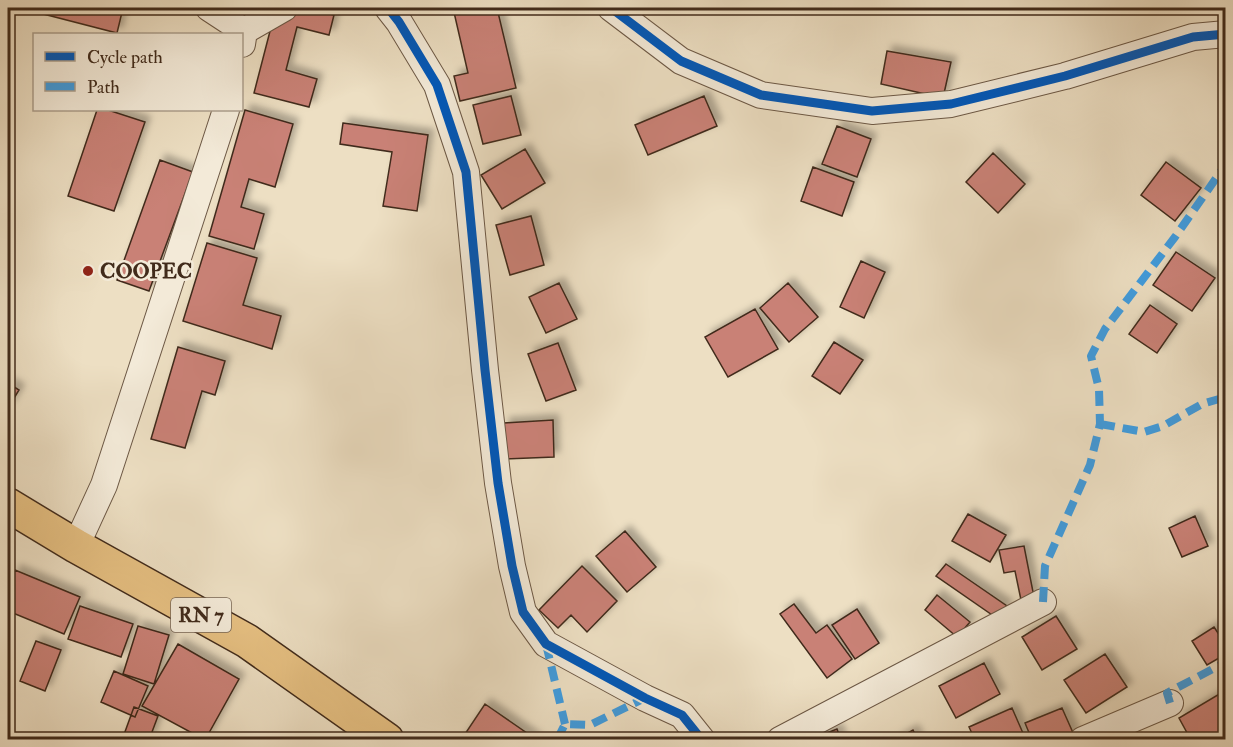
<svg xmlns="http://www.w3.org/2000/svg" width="1233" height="747" font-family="'IM FELL Double Pica',serif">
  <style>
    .building { fill: #c98176; stroke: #412b1b; stroke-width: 1.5; filter: url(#shadow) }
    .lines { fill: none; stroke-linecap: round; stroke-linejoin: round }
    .street-casing { stroke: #6c5845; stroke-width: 28 }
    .primary-casing { stroke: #412b1b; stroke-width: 36 }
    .street { stroke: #f3ead8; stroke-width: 26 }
    .primary { stroke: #e6c082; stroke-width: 33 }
    .quiet { stroke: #3f9cdf; stroke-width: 8; stroke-dasharray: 15 8; stroke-linecap: butt }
    .cycleway-casing { stroke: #f3ead8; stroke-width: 13 }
    .cycleway { stroke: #0057b8; stroke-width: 9 }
    .poi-dot { fill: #8f2418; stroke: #f3ead8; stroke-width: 2 }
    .labels { text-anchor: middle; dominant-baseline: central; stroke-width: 5; stroke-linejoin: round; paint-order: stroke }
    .shield { fill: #f3ead8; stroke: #766454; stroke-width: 1.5 }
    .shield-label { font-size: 20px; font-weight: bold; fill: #412b1b }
    .poi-label { font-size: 21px; font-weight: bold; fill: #412b1b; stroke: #f3ead8; text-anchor: start }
  </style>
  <defs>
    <filter id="shadow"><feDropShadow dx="5.5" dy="-5.5" stdDeviation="3" flood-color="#0004"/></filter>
  </defs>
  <rect width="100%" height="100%" fill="#eddfc3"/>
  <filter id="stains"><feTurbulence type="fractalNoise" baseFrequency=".00333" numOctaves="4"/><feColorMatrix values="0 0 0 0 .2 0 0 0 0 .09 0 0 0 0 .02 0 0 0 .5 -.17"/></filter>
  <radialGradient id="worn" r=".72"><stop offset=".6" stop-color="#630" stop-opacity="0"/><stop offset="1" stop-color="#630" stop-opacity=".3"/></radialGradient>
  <!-- building -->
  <path class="building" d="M 20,8 L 123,8 L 117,33 Z
    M 276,8 L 305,8 L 334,15 L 329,35 L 297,27 L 286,70 L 317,79 L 309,107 L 254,93 Z
    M 453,8 L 497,8 L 516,88 L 460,101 L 454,76 L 468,73 Z
    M 887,51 L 951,62 L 943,98 L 881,84 Z
    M 511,96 L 521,135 L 483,144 L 473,105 Z
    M 704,96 L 717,126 L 648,155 L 635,125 Z
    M 97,110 L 108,110 L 145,122 L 114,211 L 68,196 Z
    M 245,110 L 293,124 L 275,187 L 249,179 L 241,207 L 264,214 L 254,249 L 209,236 Z
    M 343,123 L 428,135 L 417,211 L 383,206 L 392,152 L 340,144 Z
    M 837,126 L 871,139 L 857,177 L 822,164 Z
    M 525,149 L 545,183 L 502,209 L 481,175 Z
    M 993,153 L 1025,184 L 998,213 L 966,182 Z
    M 160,160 L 193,172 L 149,291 L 117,280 Z
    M 1166,162 L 1201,188 L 1175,221 L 1141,195 Z
    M 813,167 L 854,182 L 842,216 L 801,201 Z
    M 531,216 L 544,265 L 510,275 L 496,225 Z
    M 207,243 L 257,258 L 243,305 L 281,316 L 272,349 L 183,321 Z
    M 1176,252 L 1215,278 L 1192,311 L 1153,285 Z
    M 861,261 L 885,272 L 864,318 L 840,307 Z
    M 559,283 L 577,319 L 546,333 L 529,297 Z
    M 788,283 L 818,317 L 789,342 L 760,308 Z
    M 1150,305 L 1177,324 L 1157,353 L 1129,334 Z
    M 755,309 L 778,349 L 728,377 L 705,337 Z
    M 834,342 L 863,360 L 840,394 L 812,376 Z
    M 558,343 L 576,390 L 546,401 L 528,354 Z
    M 178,347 L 225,361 L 215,395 L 202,391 L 185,448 L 151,439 Z
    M 8,383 L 19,390 L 8,408 Z
    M 553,420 L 554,457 L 505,459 L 504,423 Z
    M 968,514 L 1006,535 L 990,562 L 952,541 Z
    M 1195,516 L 1208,546 L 1182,557 L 1169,528 Z
    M 625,531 L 656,567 L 627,592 L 596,556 Z
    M 1024,546 L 1034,597 L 1021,600 L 1015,571 L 1004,573 L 999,550 Z
    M 946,564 L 1007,606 L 998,619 L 936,576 Z
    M 582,566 L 617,601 L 587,632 L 571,615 L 558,628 L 539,610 Z
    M 15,570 L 80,597 L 64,634 L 8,611 L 8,589 Z
    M 937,595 L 970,622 L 957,637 L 925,610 Z
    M 794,604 L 816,633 L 827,625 L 852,659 L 827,678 L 780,614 Z
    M 80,606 L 133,624 L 121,657 L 68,639 Z
    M 857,609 L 879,643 L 855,659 L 832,625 Z
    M 1056,616 L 1077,649 L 1042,670 L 1022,637 Z
    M 138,626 L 169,635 L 154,684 L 123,674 Z
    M 1214,627 L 1226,645 L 1226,654 L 1207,665 L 1192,641 Z
    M 36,641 L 61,650 L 45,691 L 20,681 Z
    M 178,644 L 239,679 L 205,740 L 142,706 Z
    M 1105,654 L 1127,687 L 1086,713 L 1064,680 Z
    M 984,663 L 1000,694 L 956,718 L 939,686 Z
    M 114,671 L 148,686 L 135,717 L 101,702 Z
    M 1221,693 L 1226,700 L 1226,738 L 1191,740 L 1179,718 Z
    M 485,704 L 537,740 L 461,740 Z
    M 134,707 L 158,716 L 149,740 L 122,740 Z
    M 1012,708 L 1026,740 L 975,740 L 969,727 Z
    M 1062,708 L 1074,735 L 1064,740 L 1032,740 L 1025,723 Z
    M 837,729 L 841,740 L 809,740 Z
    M 913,730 L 918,740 L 895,740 Z"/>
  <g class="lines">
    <defs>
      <path id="street" d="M 209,8 L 244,31 L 242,44
        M 388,8 L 399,22 L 437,85 L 466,172 L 485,370 L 498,483 L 512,566 L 523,612 L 546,644 L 645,698 L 682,715 L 702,740
        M 611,8 L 681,61 L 761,95 L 872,111 L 951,104 L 1065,76 L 1193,37 L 1226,34
        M 244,31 L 284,8
        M 76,546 L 104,485 L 226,110
        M 780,740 L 1043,602
        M 1083,740 L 1170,703"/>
      <path id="primary" d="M 8,505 L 76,546 L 247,641 L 387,740"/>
    </defs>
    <!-- street casing -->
    <use href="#street" class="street-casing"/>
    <!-- primary casing -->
    <use href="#primary" class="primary-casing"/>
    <!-- street -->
    <use href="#street" class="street"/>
    <!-- primary -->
    <use href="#primary" class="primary"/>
    <!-- quiet -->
    <path class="quiet" d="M 1100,424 L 1144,432 L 1163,426 L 1202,404 L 1226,397
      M 1043,602 L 1045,566 L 1090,465 L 1100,424 L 1099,389 L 1091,356 L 1105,329 L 1175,237 L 1226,164
      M 546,644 L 565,724
      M 1170,703 L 1167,693 L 1226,662
      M 557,740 L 565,724 L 590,725 L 645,698"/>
    <defs>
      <path id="cycleway" d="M 388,8 L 399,22 L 437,85 L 466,172 L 485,370 L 498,483 L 512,566 L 523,612 L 546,644 L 645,698 L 682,715 L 702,740
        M 611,8 L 681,61 L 761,95 L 872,111 L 951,104 L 1065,76 L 1193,37 L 1226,34"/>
    </defs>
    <!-- cycleway casing -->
    <use href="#cycleway" class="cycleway-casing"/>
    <!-- cycleway -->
    <use href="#cycleway" class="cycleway"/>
  </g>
  <!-- markers -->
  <circle class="poi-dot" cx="88" cy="271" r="6"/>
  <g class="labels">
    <!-- shield labels -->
    <rect class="shield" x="171" y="598" width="60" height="34" rx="4.5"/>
    <g class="shield-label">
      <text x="201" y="615">RN 7</text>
    </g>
    <!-- poi labels -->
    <g class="poi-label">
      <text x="100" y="271">COOPEC</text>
    </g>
  </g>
  <!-- margin -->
  <rect width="1233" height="747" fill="none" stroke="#eddfc3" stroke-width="30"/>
  <rect x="9" y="9" width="1215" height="729" fill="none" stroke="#412b1b" stroke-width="3"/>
  <rect x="15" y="15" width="1203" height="717" fill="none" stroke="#412b1b" stroke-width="1.5"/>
  <!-- legend -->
  <rect x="33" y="33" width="210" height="78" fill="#f3ead8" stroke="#ac9e8c" stroke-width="1.5"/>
  <rect x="45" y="52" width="30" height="9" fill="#0057b8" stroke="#ac9e8c" stroke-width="1.5"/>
  <text x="87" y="63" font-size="18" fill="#412b1b">Cycle path</text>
  <rect x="45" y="82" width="30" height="9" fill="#3f9cdf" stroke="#ac9e8c" stroke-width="1.5"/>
  <text x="87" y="93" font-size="18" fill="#412b1b">Path</text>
  <rect width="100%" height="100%" filter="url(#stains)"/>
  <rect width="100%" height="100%" fill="url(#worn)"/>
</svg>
